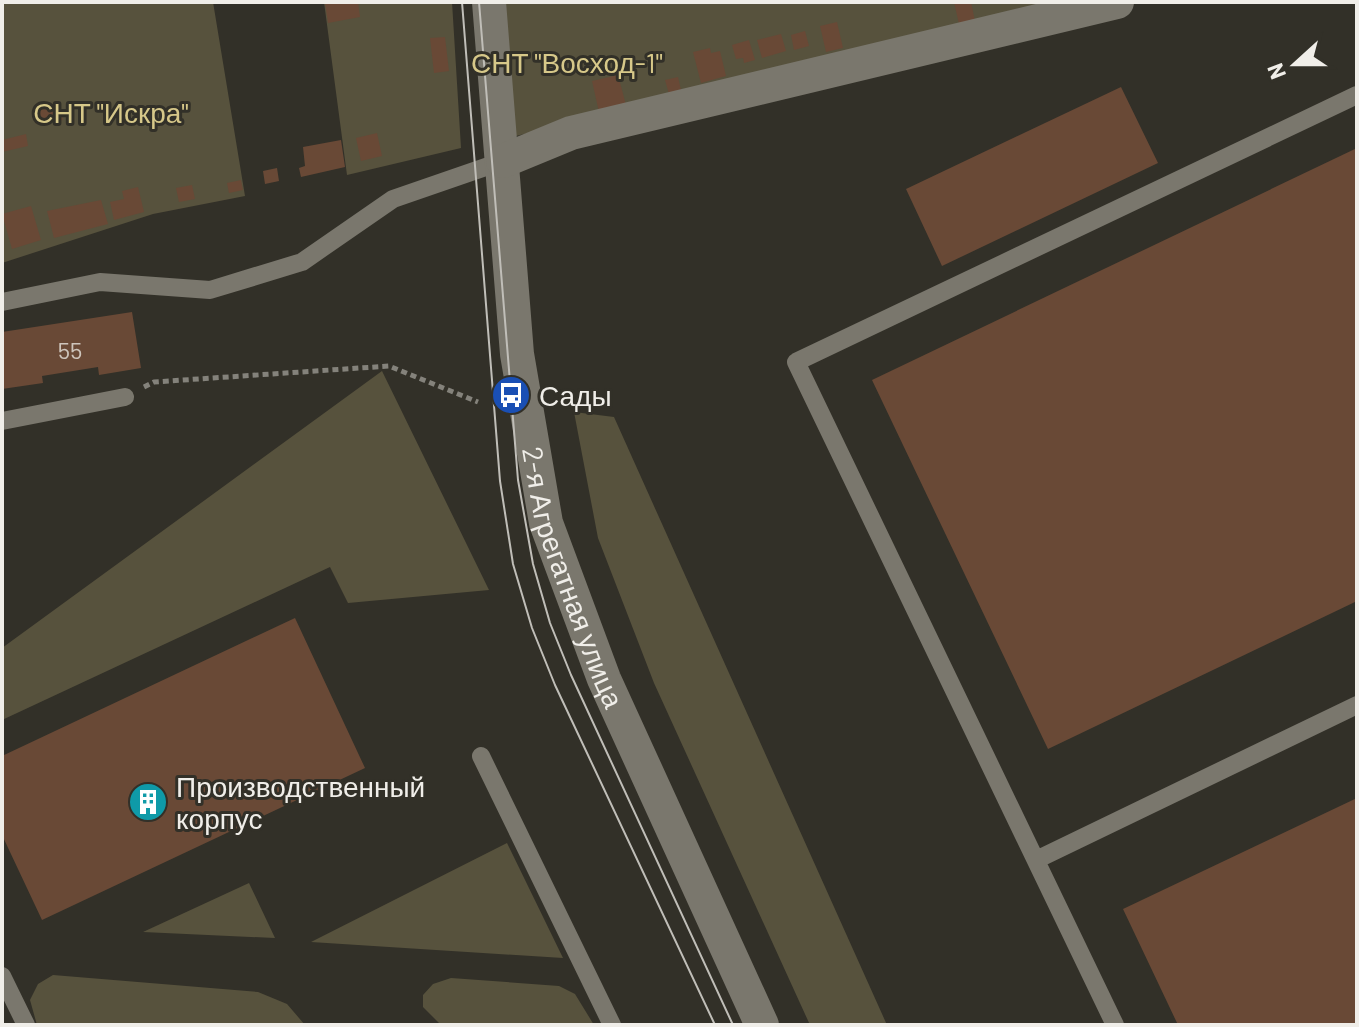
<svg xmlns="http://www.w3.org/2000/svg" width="1359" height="1027" font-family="Barlow,sans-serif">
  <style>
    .green { fill: #57523d }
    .building { fill: #694936 }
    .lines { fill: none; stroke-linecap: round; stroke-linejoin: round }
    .path { stroke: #84827b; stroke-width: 5; stroke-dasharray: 6 4; stroke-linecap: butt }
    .lane { stroke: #7a776d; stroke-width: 18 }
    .street { stroke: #7a776d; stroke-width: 34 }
    .tram { stroke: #c0beb8; stroke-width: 2 }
    .labels { text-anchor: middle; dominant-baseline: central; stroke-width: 6; stroke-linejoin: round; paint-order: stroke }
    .number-label { font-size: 24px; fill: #cec5bc }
    .park-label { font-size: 28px; fill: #d7c889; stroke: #323028 }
    .poi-label { font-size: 28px; fill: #f0eee9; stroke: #323028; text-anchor: start }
    .street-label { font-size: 28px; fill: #f0eee9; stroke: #323028 }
  </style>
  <rect width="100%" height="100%" fill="#323028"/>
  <!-- green -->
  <path class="green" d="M 2,2 L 213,2 L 245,196 L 153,214 L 2,263 Z
    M 324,2 L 452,2 L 461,148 L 347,175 Z
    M 500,2 L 1061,2 L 512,137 Z
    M 382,371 L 489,590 L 348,603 L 330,567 L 2,720 L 2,648 Z
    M 574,412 L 614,417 L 887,1025 L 810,1025 L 654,683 L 598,538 Z
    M 507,843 L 563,958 L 311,942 Z
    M 249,883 L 275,938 L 143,932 Z
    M 53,975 L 258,992 L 287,1004 L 305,1025 L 37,1025 L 30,1000 L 38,984 Z
    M 451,978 L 559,986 L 575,994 L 594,1025 L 441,1025 L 423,1007 L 423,995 L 433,984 Z"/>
  <!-- building -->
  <path class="building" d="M 358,2 L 360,17 L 328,23 L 325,3 Z
    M 954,2 L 971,2 L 975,21 L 959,24 Z
    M 837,22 L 843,48 L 826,52 L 820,26 Z
    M 805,31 L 809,46 L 794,50 L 791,35 Z
    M 781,34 L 786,51 L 762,58 L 757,40 Z
    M 445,37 L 449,71 L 434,73 L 430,38 Z
    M 749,40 L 755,60 L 744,63 L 743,58 L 736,59 L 732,45 Z
    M 710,48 L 711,53 L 720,51 L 726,76 L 701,83 L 693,52 Z
    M 618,75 L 626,105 L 599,112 L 592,81 Z
    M 678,77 L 681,90 L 669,94 L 665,80 Z
    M 1121,87 L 1158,163 L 942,266 L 906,189 Z
    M 60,105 L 63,120 L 36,124 L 34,109 Z
    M 377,133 L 382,156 L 361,161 L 356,138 Z
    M 26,134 L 28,146 L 2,152 L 2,140 Z
    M 341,140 L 345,167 L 301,177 L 299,168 L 305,166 L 303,147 Z
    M 1357,148 L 1357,601 L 1048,749 L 872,380 Z
    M 277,168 L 279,181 L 265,184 L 263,171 Z
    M 241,180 L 243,190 L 229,193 L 227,183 Z
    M 192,185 L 195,199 L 179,202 L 176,188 Z
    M 138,187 L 144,212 L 114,220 L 110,202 L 124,199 L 122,191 Z
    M 101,200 L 108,224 L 54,238 L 47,211 Z
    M 31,206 L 41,240 L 12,249 L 2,214 Z
    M 132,312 L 141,368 L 99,375 L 98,367 L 42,376 L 43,383 L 2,389 L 2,332 Z
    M 295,618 L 365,768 L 42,920 L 2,835 L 2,756 Z
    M 1357,798 L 1357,1025 L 1178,1025 L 1123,909 Z"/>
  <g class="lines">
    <!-- path -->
    <path class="path" d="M 144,387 L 154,382 L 389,366 L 478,402"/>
    <!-- lane -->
    <path class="lane" d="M 2,302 L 100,282 L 210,290 L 302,262 L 393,199 L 503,161
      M 2,421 L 125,397
      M 481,756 L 612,1025
      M 1036,860 L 1357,705
      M 2,976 L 26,1025
      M 1115,1025 L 796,362 L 1357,95"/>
    <!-- street -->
    <g class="street">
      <path id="s1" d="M 489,2 L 517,354 L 546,523 L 604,679 L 762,1025"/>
      <path d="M 503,161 L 571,133 L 1117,2"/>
    </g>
    <!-- tram -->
    <path class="tram" d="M 462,2 L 500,481 L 513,564 L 532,628 L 555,685 L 715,1025
      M 479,2 L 518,480 L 533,564 L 550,623 L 571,675 L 733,1025"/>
  </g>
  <!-- icons -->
  <defs>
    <symbol id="bus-disc" viewBox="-11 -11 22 22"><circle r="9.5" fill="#1a4fb4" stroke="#323028"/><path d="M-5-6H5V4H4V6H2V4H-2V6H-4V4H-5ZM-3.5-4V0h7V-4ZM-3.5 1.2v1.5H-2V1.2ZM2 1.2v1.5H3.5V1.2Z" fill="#fff"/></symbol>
    <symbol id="building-disc" viewBox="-11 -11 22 22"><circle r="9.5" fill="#0f9aa8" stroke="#323028"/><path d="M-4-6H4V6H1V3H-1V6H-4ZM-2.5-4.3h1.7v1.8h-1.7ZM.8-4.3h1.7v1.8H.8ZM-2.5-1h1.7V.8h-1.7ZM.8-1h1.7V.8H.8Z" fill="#fff"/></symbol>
  </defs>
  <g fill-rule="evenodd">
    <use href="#bus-disc" x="489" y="373" width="44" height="44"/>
    <use href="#building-disc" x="126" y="780" width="44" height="44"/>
  </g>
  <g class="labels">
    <!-- number labels -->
    <g class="number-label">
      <text x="70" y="349">55</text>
    </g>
    <!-- park labels -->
    <g class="park-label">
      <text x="567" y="62">СНТ "Восход-1"</text>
      <text x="111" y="112">СНТ "Искра"</text>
    </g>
    <!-- poi labels -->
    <g class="poi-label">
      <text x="539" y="395">Сады</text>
      <text x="176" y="786">Производственный<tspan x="176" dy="32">корпус</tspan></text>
    </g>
    <!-- street labels -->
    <g class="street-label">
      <text stroke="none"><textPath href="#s1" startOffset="584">2-я Агрегатная улица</textPath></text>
    </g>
  </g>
  <!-- border -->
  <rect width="1359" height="1027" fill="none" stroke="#f0eee9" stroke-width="8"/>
  <!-- north arrow -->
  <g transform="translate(1295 64) rotate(249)" stroke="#323028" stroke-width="6" paint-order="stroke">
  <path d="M0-6L14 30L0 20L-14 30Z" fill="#f0eee9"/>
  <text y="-12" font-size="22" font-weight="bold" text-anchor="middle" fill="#f0eee9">N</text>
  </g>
</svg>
